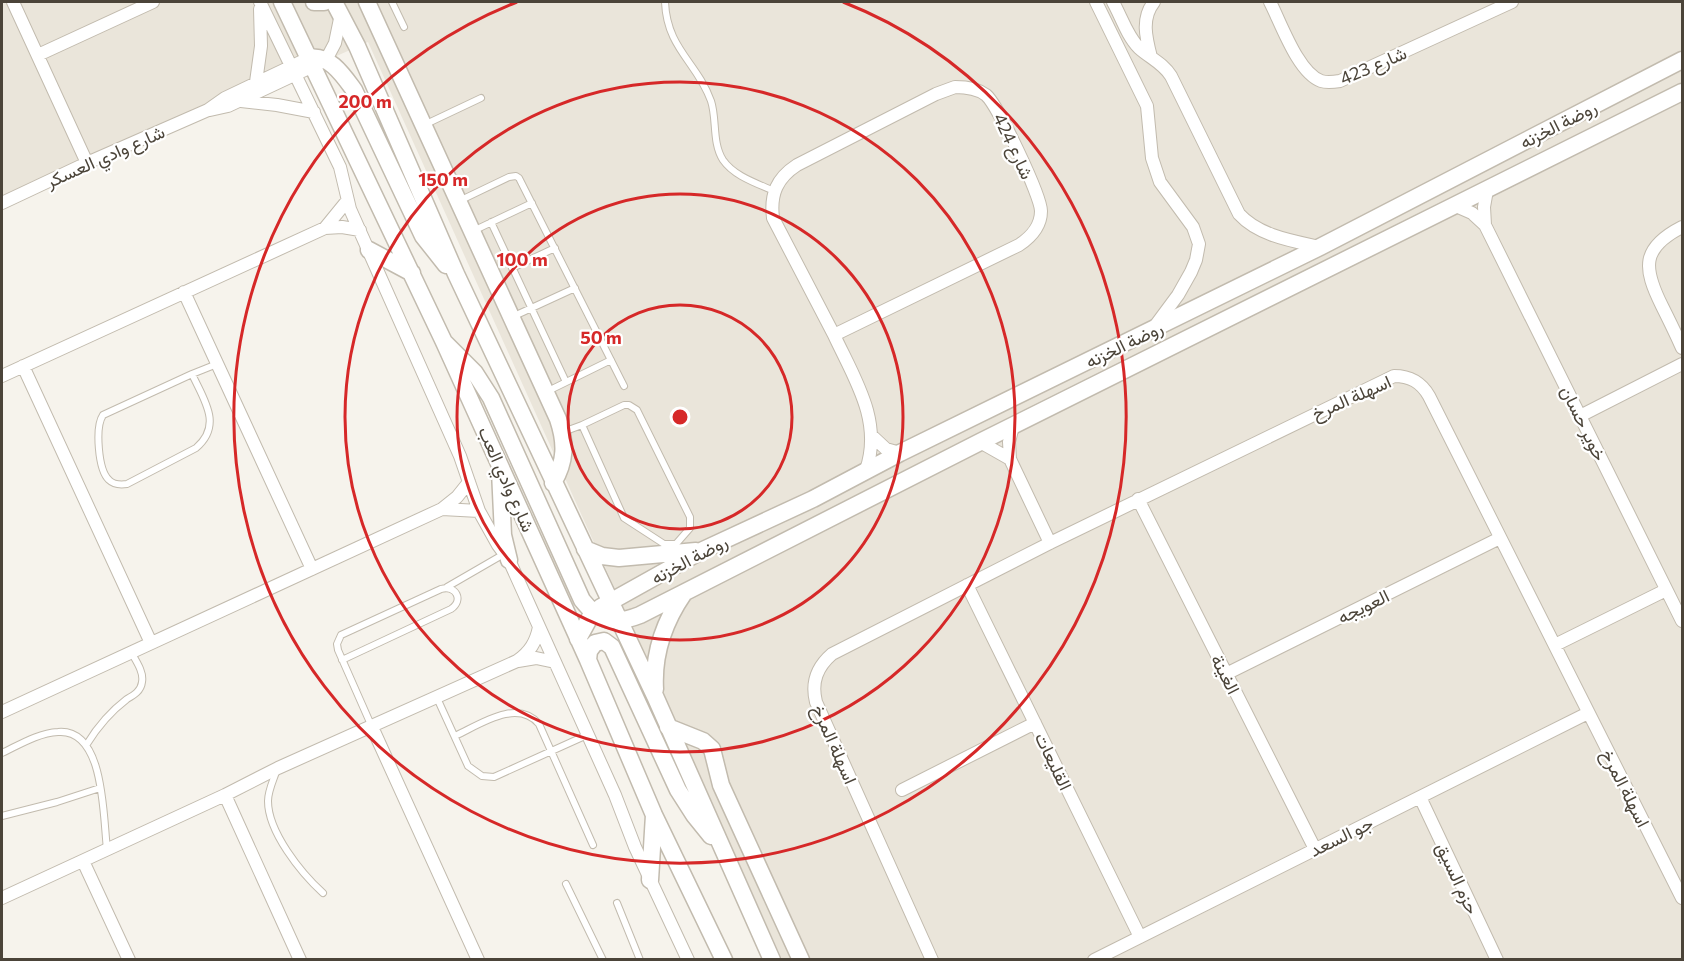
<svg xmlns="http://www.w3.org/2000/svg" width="1684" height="961" font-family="Commissioner,Vazirmatn,sans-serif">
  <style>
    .residential { fill: #eae5da }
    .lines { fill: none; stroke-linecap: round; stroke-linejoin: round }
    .service-casing { stroke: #c2bbae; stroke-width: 8 }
    .minor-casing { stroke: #c2bbae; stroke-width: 14 }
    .tertiary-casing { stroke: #c2bbae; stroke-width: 19 }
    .service { stroke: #fff; stroke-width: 6 }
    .minor { stroke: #fff; stroke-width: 12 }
    .tertiary { stroke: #fff; stroke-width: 16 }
    .ring { fill: none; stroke: #d62828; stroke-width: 3 }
    .labels { text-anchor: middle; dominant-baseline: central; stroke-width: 4.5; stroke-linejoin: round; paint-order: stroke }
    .street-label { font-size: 18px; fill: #4b4439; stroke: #fff }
    .centre { fill: #d62828; stroke: #fff; stroke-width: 3 }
    .ring-label { font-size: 18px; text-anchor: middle; font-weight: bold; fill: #d62828; stroke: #fff; stroke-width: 4.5; stroke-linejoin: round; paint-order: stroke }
  </style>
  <rect width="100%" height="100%" fill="#f6f3ec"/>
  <!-- residential -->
  <path class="residential" d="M 2,2 L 1682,2 L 1682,959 L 782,959 L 368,42 L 2,205 Z"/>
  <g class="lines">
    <defs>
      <path id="service" d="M 392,2 L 404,27
        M 665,2 C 667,49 697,62 711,101 C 717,119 712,143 723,160 C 734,176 756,183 774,191
        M 424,125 L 481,98
        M 459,201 L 509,177 L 516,176 L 519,178 L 624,386
        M 491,222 L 566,382
        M 473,231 L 532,203
        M 512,268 L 555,248
        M 512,317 L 575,288
        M 192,374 C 204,400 223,425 196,448 L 127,484 C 120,485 114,485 109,480 C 98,470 95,427 103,415 Z
        M 192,374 L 217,364
        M 546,392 L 611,360
        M 624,405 L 629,405 L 637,410 L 690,517 L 690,528 L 676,544 L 664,544 L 624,518 L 582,425 Z
        M 563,432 L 582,425
        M 447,587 L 504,554
        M 342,660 L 451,609 C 464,600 456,585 441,589 L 341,635 L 337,644 L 338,650 L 372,727
        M 437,698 L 468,766 L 482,776 L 494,777 L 587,735
        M 455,736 C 479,725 517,698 539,724 L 593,845
        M 87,744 C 98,726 110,712 127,699 C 134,695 141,691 142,682 C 144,672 136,661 131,652
        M 2,753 C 19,745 38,733 58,732 C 105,728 103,817 107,849
        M 277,769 C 274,779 268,790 268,801 C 268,832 301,873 323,893
        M 2,816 L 57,802 L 100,788
        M 566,884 L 603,960
        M 617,903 L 640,960"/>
      <path id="minor" d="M 13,2 L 87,163
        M 260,2 L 340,167 L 350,209 L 460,456 L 479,511 L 498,545 L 509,560 L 615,795 L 635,847 L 688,960
        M 1096,2 L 1147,106 L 1152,158 L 1160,182 L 1193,227 L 1199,244 L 1196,260 L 1191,272 L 1178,295 L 1155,326
        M 1113,2 C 1121,16 1127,36 1139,48 C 1150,58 1163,63 1171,76 L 1239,214 C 1259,236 1293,241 1320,247
        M 1270,2 C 1281,23 1298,73 1321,81 C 1327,83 1334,82 1340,81 L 1512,2
        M 38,55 L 153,2
        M 1151,57 C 1146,38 1141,18 1154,2
        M 256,82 L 261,46 L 260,9
        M 955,87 C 966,87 977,88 986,95 C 998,105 1041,196 1041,211 C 1041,227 1031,237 1019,245 L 834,335 L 773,218 C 770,194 777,178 797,165 L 936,94 Z
        M 241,101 L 277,105 L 314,112
        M 210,110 L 228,106 L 326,60 L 335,43 L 341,14
        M 2,203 L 87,163 L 208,110 L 225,98 L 309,58
        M 1456,206 L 1472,213 L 1485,225 L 1682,621
        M 1485,225 L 1484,207 L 1487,190
        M 1682,227 C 1641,248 1643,268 1662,306 C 1669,320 1676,334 1682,348
        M 325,228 L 347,201
        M 184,292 L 312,569
        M 834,335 C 854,378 883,421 866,470
        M 23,366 L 151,643
        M 2,376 L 325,228 L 342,227 L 360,230
        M 1580,416 L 1682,364
        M 1013,426 L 1009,442 L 1010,459 L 1050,543
        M 871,435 L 886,449 L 900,453
        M 980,442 L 1010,459
        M 1138,499 L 1315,849
        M 442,509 L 479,511
        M 967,585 L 1140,937
        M 1555,645 L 1666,590
        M 518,661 L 536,658 L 555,662
        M 1226,674 L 1500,538
        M 2,712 L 442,509 L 457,497 L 469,482
        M 372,727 L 478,960
        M 902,790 L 1035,723
        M 225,795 L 300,960
        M 1420,797 L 1497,960
        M 83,861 L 129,960
        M 2,898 L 225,795 L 278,768 L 517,661 C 530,652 536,642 539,627
        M 932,960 L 816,702 C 811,682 817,667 832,654 L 1050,543 L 1394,376 C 1410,376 1421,382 1429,396 L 1682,898
        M 1094,960 L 1588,713"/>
      <path id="tertiary" d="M 282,2 L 444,342 L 588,660 L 654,815 L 724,960
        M 314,2 L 324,2
        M 334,2 L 357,46 L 456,274 L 655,696 L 772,960
        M 367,2 L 558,419 C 566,443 566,461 553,483
        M 309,58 C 329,54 343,75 354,90 L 423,236 L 446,265
        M 369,250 L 412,273
        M 444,342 L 475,373 L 491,398 L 582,600 C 599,622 615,625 640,615 L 980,442 L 1682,92
        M 500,471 L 503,535 L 509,560
        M 585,549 L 602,556 L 619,558 L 696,551
        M 578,639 L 589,619 L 601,607 L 703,550 L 813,499 L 900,453 L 1320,247 L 1682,60
        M 588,660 L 589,651 L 595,643 L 604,641 L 612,647 L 678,790 L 694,815 L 711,836
        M 655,689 C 653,654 664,622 684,593
        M 668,727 L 703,741 L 712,749 L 721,785 L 801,960
        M 650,880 L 654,815"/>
    </defs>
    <!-- service casing -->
    <use href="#service" class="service-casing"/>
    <!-- minor casing -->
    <use href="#minor" class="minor-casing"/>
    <!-- tertiary casing -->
    <use href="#tertiary" class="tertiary-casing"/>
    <!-- service -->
    <use href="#service" class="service"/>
    <!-- minor -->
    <use href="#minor" class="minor"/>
    <!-- tertiary -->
    <use href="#tertiary" class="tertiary"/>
  </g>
  <!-- distance rings -->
  <g class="ring">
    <circle cx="680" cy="417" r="112"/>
    <circle cx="680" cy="417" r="223"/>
    <circle cx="680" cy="417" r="335"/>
    <path d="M843 2A446 446 0 1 1 517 2"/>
  </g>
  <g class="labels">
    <!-- street labels -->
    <g class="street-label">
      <text transform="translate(1373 65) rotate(-23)">شارع 423</text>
      <text transform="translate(1558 124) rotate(-27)">روضة الخزنه</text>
      <text transform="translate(1014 146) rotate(65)">شارع 424</text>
      <text transform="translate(105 156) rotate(-24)">شارع وادي العسكر</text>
      <text transform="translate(1124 344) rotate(-26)">روضة الخزنه</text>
      <text transform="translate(1351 397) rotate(-24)">اسهلة المرخ</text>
      <text transform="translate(1584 423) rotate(64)">خوير حسان</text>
      <text transform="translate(507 479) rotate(66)">شارع وادي العب</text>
      <text transform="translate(689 559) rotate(-28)">روضة الخزنه</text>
      <text transform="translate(1363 606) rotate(-26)">العويجه</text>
      <text transform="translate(1226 674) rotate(63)">الغينة</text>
      <text transform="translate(835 744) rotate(66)">اسهلة المرخ</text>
      <text transform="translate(1054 761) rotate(64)">القليعات</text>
      <text transform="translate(1626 788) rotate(63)">اسهلة المرخ</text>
      <text transform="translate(1341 836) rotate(-26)">جو السعد</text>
      <text transform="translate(1458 878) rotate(65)">حزم السيق</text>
    </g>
  </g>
  <circle cx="680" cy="417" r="9" class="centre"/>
  <g class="ring-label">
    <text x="365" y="108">200 m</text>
    <text x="443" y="186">150 m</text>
    <text x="522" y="266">100 m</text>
    <text x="601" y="344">50 m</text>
  </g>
  <!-- border -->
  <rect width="1684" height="961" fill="none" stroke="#4b4439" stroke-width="6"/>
</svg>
